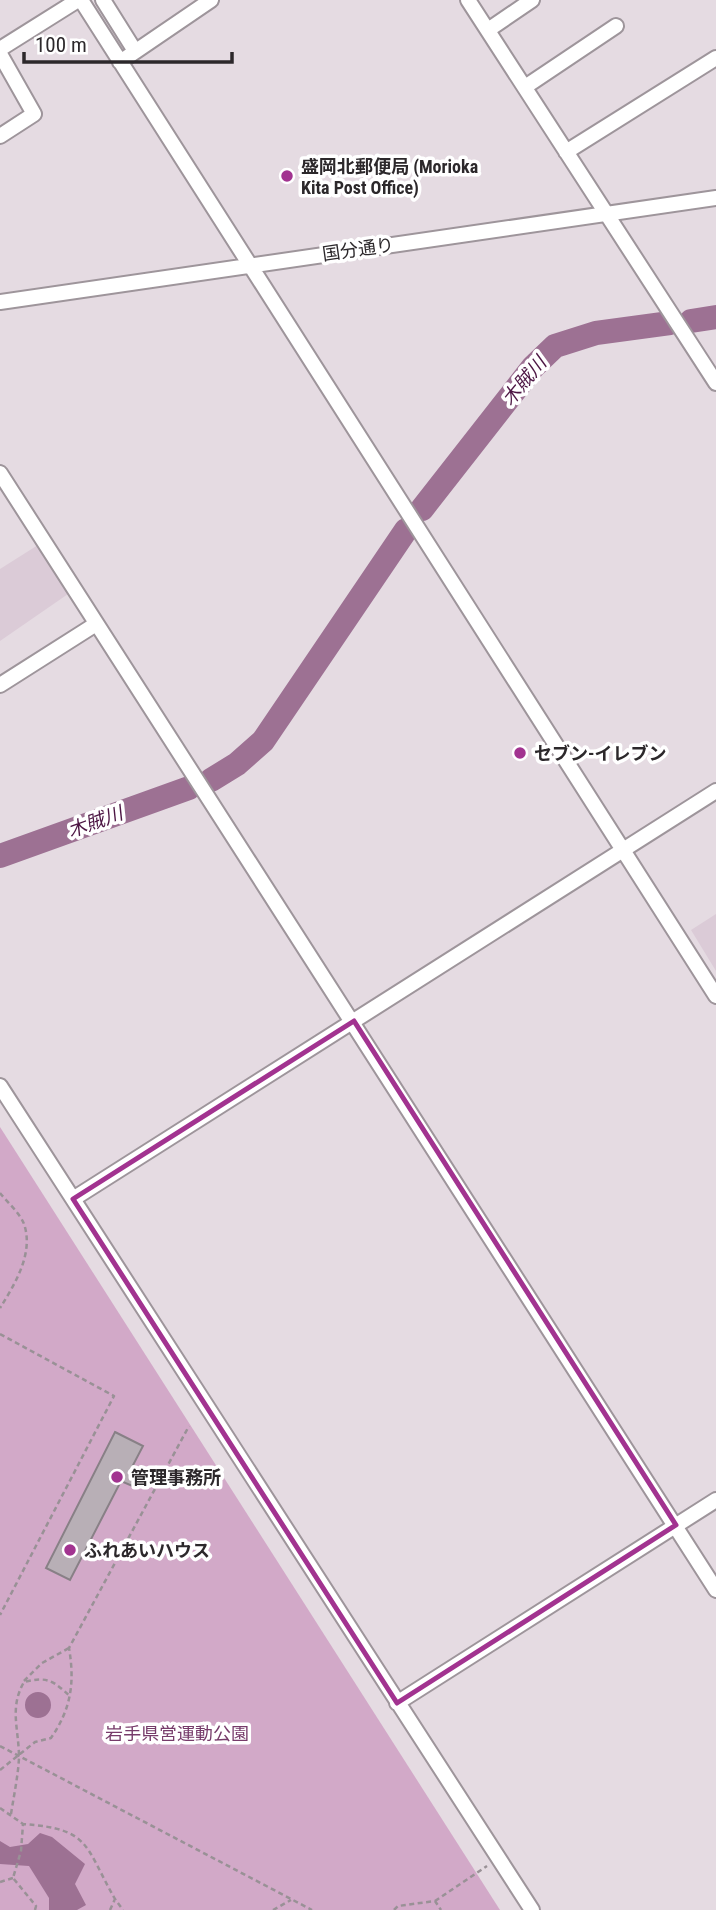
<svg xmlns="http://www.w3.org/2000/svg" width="716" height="1910" font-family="'Roboto Condensed','Noto Sans JP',sans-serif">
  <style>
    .built { fill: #dbcbd7 }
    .green { fill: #d2a9c8 }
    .water { fill: #9d7193 }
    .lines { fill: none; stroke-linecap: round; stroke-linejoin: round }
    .river { stroke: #9d7193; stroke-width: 24 }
    .building { fill: #b8afb6; stroke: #888086; stroke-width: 2 }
    .minor-casing { stroke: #9e959b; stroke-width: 18 }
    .path { stroke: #999196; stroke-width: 2.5; stroke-dasharray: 5 3.5; stroke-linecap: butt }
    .minor { stroke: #fff; stroke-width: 14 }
    .marked { fill: none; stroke: #a23390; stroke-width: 5; stroke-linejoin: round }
    .poi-dot { fill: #a23390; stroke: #fff; stroke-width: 2.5 }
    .labels { text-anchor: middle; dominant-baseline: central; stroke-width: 7; stroke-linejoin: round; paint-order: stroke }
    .poi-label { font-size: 18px; font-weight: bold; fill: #2c282b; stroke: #fff; text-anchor: start }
    .street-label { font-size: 18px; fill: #2c282b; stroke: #fff }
    .park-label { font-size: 18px; fill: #763b6a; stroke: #fff }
    .water-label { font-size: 19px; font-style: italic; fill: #4c1543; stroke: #fff }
  </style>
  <rect width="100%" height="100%" fill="#e5dbe2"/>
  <!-- built -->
  <path class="built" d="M 38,545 L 68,594 L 0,641 L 0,569 Z
    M 716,914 L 716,971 L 691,930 Z"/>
  <!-- green -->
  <path class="green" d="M 0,1127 L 500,1910 L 0,1910 Z"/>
  <!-- water -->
  <path class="water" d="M25 1705a13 13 0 1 1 26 0a13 13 0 1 1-26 0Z
    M 40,1833 L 52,1837 L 85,1864 L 75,1884 L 86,1905 L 77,1910 L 49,1910 L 49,1898 L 29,1866 L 0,1864 L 0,1841 L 10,1847 L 28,1844 Z"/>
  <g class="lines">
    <!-- river -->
    <path class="river" d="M 691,321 L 716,317
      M 422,509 L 533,367 L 555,346 L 596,333 L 670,323
      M 211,780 L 237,764 L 263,741 L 406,530
      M 0,856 L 189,788"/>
  </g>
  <!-- building -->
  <path class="building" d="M 115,1432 L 143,1446 L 132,1467 L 144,1473 L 137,1488 L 121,1481 L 70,1580 L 46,1568 Z"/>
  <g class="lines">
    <defs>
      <path id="minor" d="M 81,0 L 716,996
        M 103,0 L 135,51
        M 468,0 L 716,383
        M 488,30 L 532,0
        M 0,49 L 78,0
        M 0,54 L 34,114 L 0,136
        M 120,62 L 211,0
        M 525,87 L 616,26
        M 566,152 L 716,58
        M 0,302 L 716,198
        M 0,473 L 716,1590
        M 0,685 L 96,624
        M 0,1086 L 532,1910
        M 73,1199 L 716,791
        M 397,1703 L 716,1500"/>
    </defs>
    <!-- minor casing -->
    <use href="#minor" class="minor-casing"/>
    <!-- path -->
    <path class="path" d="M 0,1193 C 7,1202 20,1213 24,1224 C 34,1253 15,1284 0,1308
      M 0,1334 L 114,1396 L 0,1615
      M 24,1681 L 42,1663 L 69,1648
      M 0,1746 L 312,1910
      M 0,1770 L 35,1742 L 51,1738 C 71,1709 75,1683 69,1648 L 189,1426
      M 0,1808 L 23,1824
      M 11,1814 C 14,1795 18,1776 19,1758 C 19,1729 9,1708 24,1682 C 49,1676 53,1681 71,1697
      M 0,1882 L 13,1878
      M 435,1901 L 487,1866
      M 35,1910 L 36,1906 L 13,1878 L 21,1851 L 23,1824 C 91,1829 84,1845 115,1899
      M 110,1910 L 115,1899 L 123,1910
      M 273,1910 L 291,1900
      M 394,1910 L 398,1906 L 435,1901 L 441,1910"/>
    <!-- minor -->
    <use href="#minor" class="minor"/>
  </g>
  <!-- marked area -->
  <path class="marked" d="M 354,1021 L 676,1525 L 397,1703 L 73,1199 Z"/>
  <!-- markers -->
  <g class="poi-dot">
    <circle cx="287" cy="176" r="7"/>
    <circle cx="520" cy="753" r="7"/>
    <circle cx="117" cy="1477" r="7"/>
    <circle cx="70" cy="1550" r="7"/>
  </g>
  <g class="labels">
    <!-- poi labels -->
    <g class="poi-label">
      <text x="301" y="166">盛岡北郵便局 (Morioka<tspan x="301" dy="21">Kita Post Office)</tspan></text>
      <text x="534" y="753">セブン-イレブン</text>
      <text x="131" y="1477">管理事務所</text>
      <text x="84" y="1550">ふれあいハウス</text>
    </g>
    <!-- street labels -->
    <g class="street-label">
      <text transform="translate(358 249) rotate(-8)">国分通り</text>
    </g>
    <!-- park labels -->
    <g class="park-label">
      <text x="177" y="1733">岩手県営運動公園</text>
    </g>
    <!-- water labels -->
    <g class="water-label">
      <text transform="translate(524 381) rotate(-50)">木賊川</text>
      <text transform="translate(95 822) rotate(-20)">木賊川</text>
    </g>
  </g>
  <!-- scale -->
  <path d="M24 52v10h208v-10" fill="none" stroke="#2c282b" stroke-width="3.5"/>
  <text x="35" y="52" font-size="21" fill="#2c282b" stroke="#ffffff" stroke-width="5" paint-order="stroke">100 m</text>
</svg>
